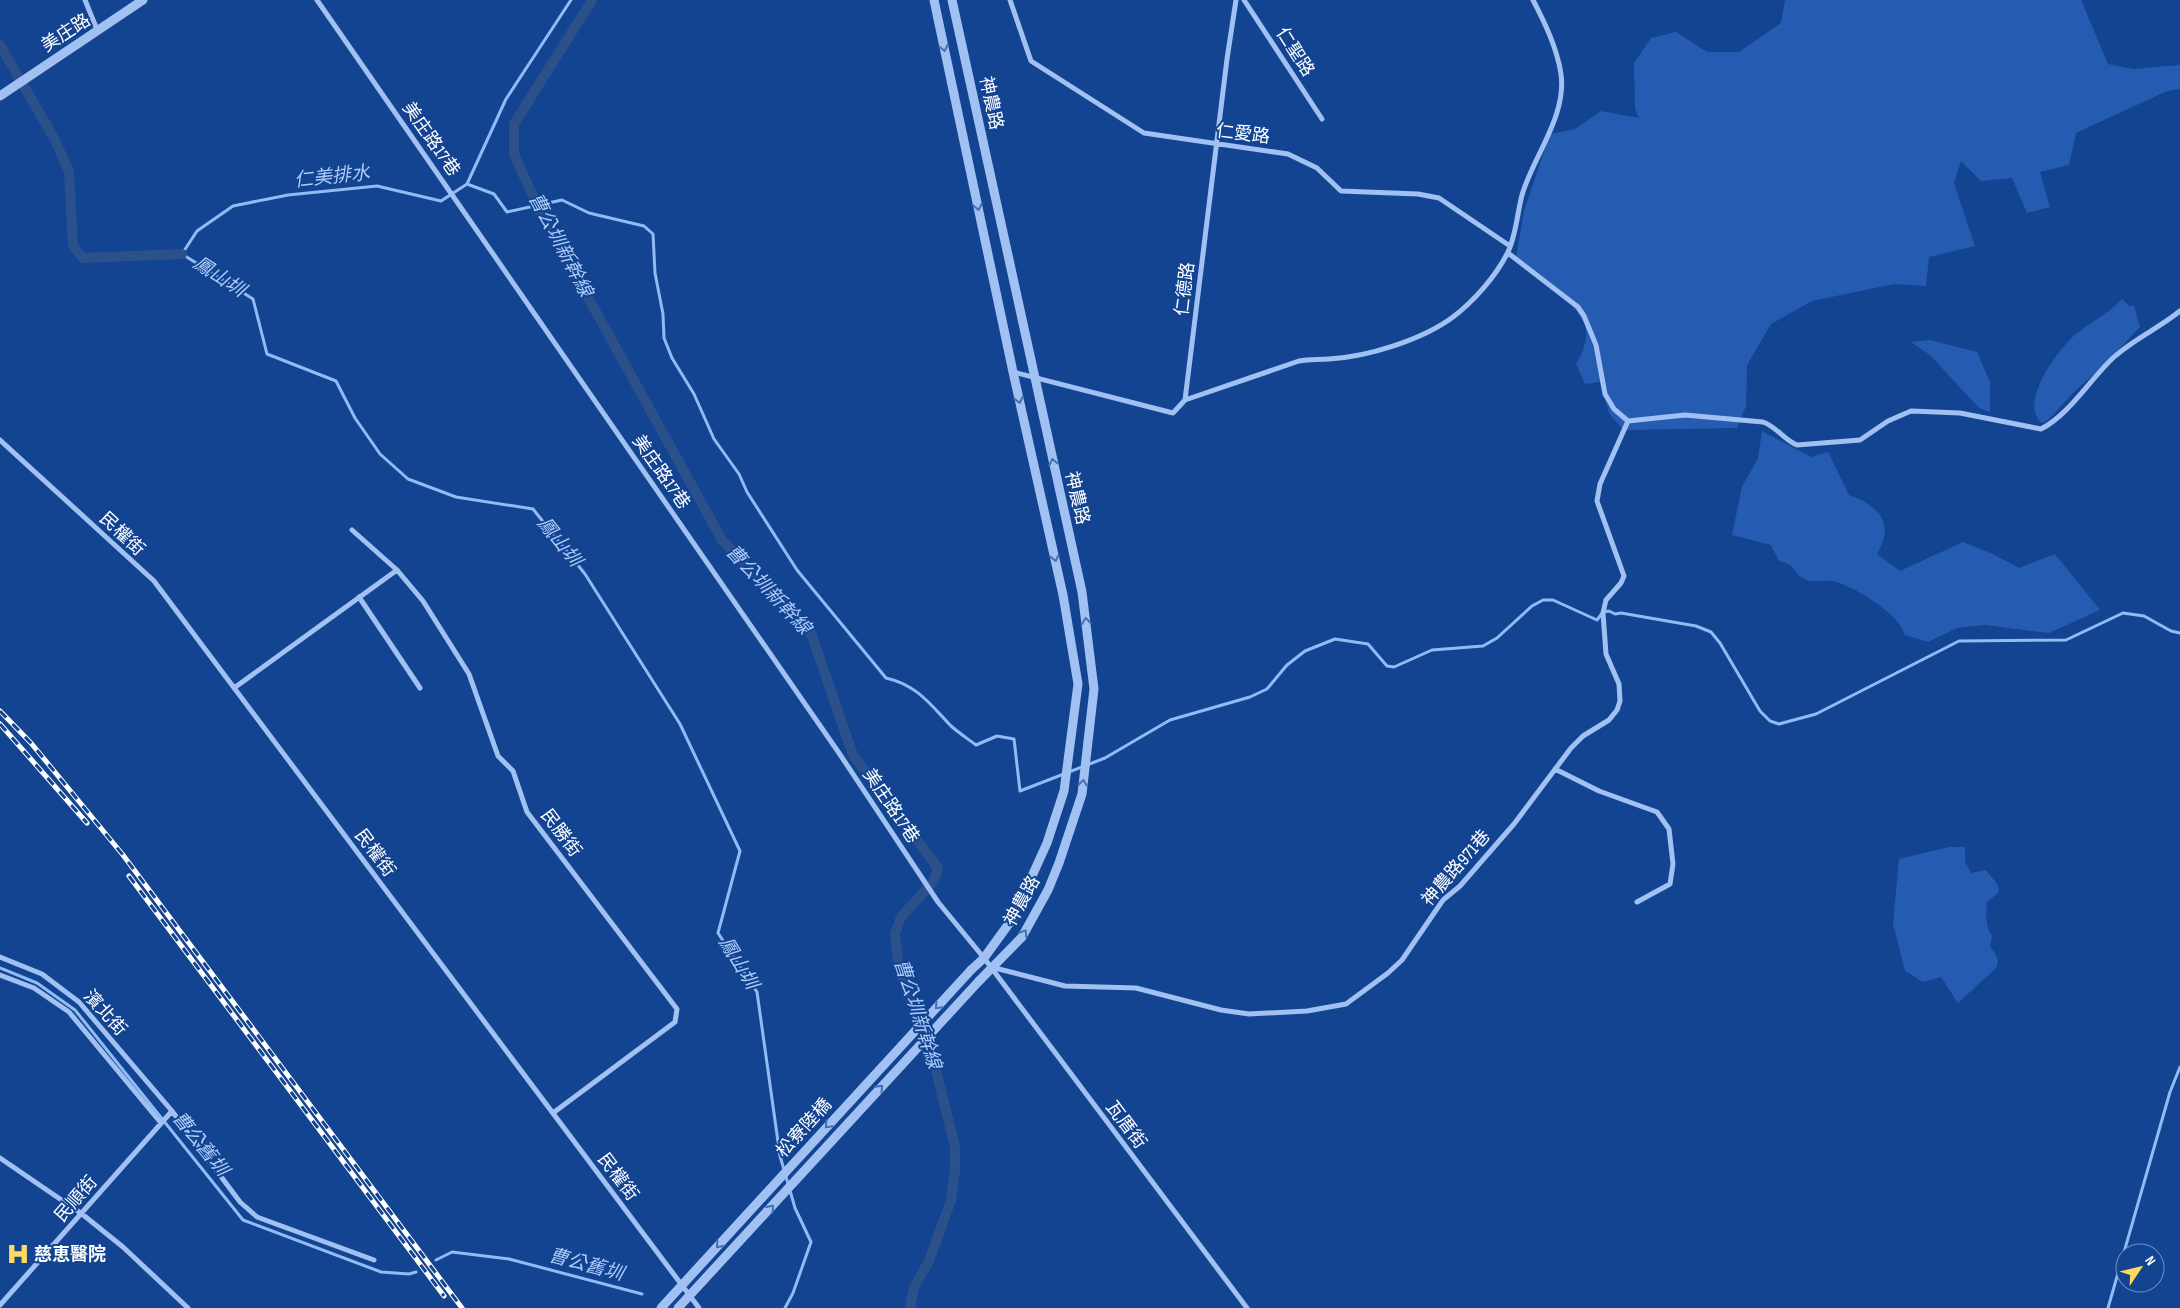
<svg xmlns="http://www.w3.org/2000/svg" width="2180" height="1308" font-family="'Sofia Sans Condensed','Noto Sans TC',sans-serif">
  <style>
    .green { fill: #255cb1 }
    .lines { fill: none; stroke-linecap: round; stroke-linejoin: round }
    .stream { stroke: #91bbf5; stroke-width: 3 }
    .canal { stroke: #2c508a; stroke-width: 10 }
    .minor { stroke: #a0c1f2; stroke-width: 5 }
    .tertiary { stroke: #a0c1f2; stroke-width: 9 }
    .rail-casing { stroke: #fff; stroke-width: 5 }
    .rail { stroke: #134492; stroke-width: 3; stroke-dasharray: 9; stroke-linecap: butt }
    .tertiary-bridge { stroke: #a0c1f2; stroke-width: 9 }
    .oneway { stroke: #4470b4 }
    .labels { text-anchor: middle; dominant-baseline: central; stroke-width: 4; stroke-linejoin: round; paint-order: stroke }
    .street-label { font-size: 18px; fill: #fff; stroke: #134492 }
    .poi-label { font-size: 18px; font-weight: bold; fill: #fff; stroke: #134492; text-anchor: start }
    .water-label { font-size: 19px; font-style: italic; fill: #accbf9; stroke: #134492 }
  </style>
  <rect width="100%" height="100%" fill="#134492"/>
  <!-- green -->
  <path class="green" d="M 1785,0 L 2081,0 L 2108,64 L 2133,69 L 2180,65 L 2180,89 L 2167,91 L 2076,133 L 2069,165 L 2040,172 L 2050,207 L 2027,213 L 2012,178 L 1981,181 L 1961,161 L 1954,183 L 1975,246 L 1929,257 L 1926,286 L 1894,284 L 1812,301 L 1771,324 L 1747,365 L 1746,406 L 1737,428 L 1623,430 L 1609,413 L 1600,382 L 1585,384 L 1576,364 C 1583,352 1590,336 1584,323 C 1573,299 1536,275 1516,258 L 1524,211 L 1550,134 L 1575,129 L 1601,111 L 1639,118 L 1635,108 L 1634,63 L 1651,38 L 1676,32 L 1707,52 L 1739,52 L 1781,23 Z
    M 2122,299 L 2129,306 L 2134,306 L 2140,327 L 2100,369 L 2076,390 L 2048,420 L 2042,423 C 2017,404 2059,348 2076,334 C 2091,322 2108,314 2122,299 Z
    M 1930,340 L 1977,352 L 1990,382 L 1990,412 L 1979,408 L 1930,355 L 1911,342 Z
    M 1762,431 L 1811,457 L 1828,452 L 1849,495 C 1866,501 1885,511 1885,532 C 1885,539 1880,548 1877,554 L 1900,571 L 1963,542 L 1993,554 L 2019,568 L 2055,554 L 2100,610 L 2049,633 L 1985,625 L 1957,628 L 1928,642 L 1905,635 C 1899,614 1858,589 1837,582 C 1826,578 1814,585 1803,578 C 1791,571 1797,565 1779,561 L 1771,545 L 1732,535 L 1742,487 L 1758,458 Z
    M 1949,847 L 1965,847 L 1965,862 L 1971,873 L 1986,870 L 1998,885 L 1999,892 L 1987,902 C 1986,914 1985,925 1992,936 L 1990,947 C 1996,954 2000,959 1996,968 L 1958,1003 L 1941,977 L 1923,982 L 1905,971 L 1893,924 L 1899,859 Z"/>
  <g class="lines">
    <!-- stream -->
    <path class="stream" d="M 571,0 L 506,99 L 467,184 L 441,201 L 377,186 L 288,195 L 233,206 L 197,231 L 182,254 L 253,299 L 267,354 L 336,381 L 355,418 L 380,454 L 408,479 L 456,497 L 533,509 L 585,574 L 680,724 L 740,851 L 718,933 L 757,992 L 780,1156 L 795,1208 L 811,1242 L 793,1293 L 785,1308
      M 467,184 L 494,194 L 507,212 L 562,200 L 589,213 L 644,226 L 653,234 L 655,273 L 663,314 L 664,338 L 672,358 L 694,394 L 714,439 L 739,474 L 747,492 L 797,570 L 886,678 C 917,685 930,704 951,726 C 959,733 968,739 976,745 L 997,736 L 1014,739 L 1020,791 L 1105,758 L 1170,720 L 1250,697 L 1267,689 L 1287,665 L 1305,651 L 1335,639 L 1368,644 L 1387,666 L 1394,667 L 1432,650 L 1483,646 L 1497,638 L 1532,606 L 1543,600 L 1553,600 L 1597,620 L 1603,612 L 1609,611 L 1615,614 L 1621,613 L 1696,626 L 1711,632 L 1720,643 L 1760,711 L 1770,721 L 1779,724 L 1816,714 L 1959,641 L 2066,640 L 2123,613 L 2144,616 L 2171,631 L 2180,633
      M 0,968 L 37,983 L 75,1010 L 243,1220 L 381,1272 L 409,1274 L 416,1272
      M 436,1260 L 452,1252 L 509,1259 L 642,1294
      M 2108,1308 L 2170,1092 L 2180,1067"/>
    <!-- canal -->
    <path class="canal" d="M 592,0 L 514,124 L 514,154 L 537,205 L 722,540 L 811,633 L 853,755 L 938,868 L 934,881 L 901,917 L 895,934 L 899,970 L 933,1058 L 955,1147 L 955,1170 L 951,1200 L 929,1261 L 914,1287 L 910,1308
      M 0,45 L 55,140 L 69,172 L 73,246 L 83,258 L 182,254"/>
    <!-- minor -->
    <path class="minor" d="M 85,0 L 98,32
      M 317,0 L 839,753 L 938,902 L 984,958 L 1247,1308
      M 1010,0 L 1031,61 L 1144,133 L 1288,154 L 1317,168 L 1341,191 L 1418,194 L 1439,198 L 1510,246
      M 1244,0 L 1322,119
      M 1508,253 L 1578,307 L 1584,316 L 1596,345 L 1605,394 L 1614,409 L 1628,421 L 1685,415 L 1763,422 C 1777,427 1784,440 1797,445 L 1860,440 L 1888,421 L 1911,411 L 1960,413 L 2041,429 C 2069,415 2091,378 2114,357 C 2134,339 2159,328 2180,311
      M 1013,372 L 1173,413 L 1185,400 L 1227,59 L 1236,0
      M 1185,400 L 1299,361 C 1310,359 1318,360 1329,359 C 1367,357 1422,340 1453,317 C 1474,301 1495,277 1507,254 C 1516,237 1517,214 1522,195 C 1533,157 1567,116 1561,74 C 1557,48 1545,23 1533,0
      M 0,440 L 154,581 L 699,1308
      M 352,530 L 397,570 L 423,601 L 469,674 L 498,756 L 513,771 L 527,812 L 677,1009 L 675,1022 L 553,1113
      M 359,597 L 420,688
      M 234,688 L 397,570
      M 1555,769 L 1599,791 L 1657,812 L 1669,829 L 1673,864 L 1670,884 L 1637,902
      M 0,957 L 42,974 L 79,1002 L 172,1111 L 240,1202 L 257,1217 L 374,1260
      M 991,967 L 1065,986 L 1136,988 L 1221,1010 L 1249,1014 L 1307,1011 L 1346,1004 L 1388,973 L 1402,960 L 1443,900 L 1460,886 L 1514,824 L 1571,748 L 1583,736 L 1609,720 L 1617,710 L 1620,701 L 1619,684 L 1606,654 L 1603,613 L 1606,600 L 1621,583 L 1624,576 L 1597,501 L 1600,484 L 1628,421
      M 0,975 L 34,988 L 69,1012 L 161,1123
      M 0,1158 L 82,1214 L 123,1247 L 188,1308
      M 0,1305 L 172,1111"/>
    <!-- tertiary -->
    <path class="tertiary" d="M 934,0 L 1013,372 L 1063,595 L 1078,684 L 1064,791 L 1047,843 L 1013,918 L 984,958 L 971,970
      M 952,0 L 1082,592 L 1094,689 L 1082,794 L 1059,863 L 1048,890 L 1022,937 L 979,981
      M 0,96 L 143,0"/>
    <defs>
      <path id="rail" d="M 0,711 L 31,743 L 123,855 L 462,1308
        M 0,724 L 87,823
        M 129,876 L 444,1296"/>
    </defs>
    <!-- rail casing -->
    <use href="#rail" class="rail-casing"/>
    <!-- rail -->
    <use href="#rail" class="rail"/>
    <!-- tertiary-bridge -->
    <path class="tertiary-bridge" d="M 661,1308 L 971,970
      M 678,1308 L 979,981"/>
  </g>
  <!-- one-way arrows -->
  <defs><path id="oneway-chevron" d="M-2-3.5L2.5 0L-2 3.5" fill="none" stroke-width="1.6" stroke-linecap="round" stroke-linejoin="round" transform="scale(1.25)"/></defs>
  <g class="oneway">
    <use href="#oneway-chevron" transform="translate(944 48) rotate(78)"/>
    <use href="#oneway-chevron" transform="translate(978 207) rotate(78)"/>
    <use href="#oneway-chevron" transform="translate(1019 400) rotate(77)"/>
    <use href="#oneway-chevron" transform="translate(1053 462) rotate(-103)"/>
    <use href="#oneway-chevron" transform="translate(1055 558) rotate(77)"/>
    <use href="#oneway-chevron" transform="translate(1086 621) rotate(-97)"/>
    <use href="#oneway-chevron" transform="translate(1083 783) rotate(-83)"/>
    <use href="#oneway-chevron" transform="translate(1024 933) rotate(-57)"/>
    <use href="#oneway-chevron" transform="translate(938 1006) rotate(133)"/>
    <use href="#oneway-chevron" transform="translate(880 1088) rotate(-47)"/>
    <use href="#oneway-chevron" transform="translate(828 1125) rotate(133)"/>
    <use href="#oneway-chevron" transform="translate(771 1208) rotate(-48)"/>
    <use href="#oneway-chevron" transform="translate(719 1245) rotate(132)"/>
  </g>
  <!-- icons -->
  <defs>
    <symbol id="hospital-bare" viewBox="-9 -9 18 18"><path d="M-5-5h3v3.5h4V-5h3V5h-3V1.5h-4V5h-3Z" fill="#ffd960" stroke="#134492" stroke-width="2.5" paint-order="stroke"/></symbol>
  </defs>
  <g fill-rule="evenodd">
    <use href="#hospital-bare" x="2" y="1238" width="32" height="32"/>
  </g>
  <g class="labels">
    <!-- street labels -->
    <g class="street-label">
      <text transform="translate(66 33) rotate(-33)">美庄路</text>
      <text transform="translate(1295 52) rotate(57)">仁聖路</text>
      <text transform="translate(991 103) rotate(78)">神農路</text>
      <text transform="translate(1243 134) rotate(7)">仁愛路</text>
      <text transform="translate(431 139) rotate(55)">美庄路17巷</text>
      <text transform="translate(1185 289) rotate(-83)">仁德路</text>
      <text transform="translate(661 472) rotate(55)">美庄路17巷</text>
      <text transform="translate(1077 498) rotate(77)">神農路</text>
      <text transform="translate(122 534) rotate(43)">民權街</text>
      <text transform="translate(891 806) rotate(56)">美庄路17巷</text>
      <text transform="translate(561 833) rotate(53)">民勝街</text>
      <text transform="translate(375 853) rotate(53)">民權街</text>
      <text transform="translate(1456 868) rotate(-49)">神農路971巷</text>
      <text transform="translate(1022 901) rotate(-61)">神農路</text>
      <text transform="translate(105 1013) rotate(48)">濱北街</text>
      <text transform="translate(1126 1125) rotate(53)">瓦厝街</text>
      <text transform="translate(804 1128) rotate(-48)">松寮陸橋</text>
      <text transform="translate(618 1177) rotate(53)">民權街</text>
      <text transform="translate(76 1199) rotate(-49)">民順街</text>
    </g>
    <!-- poi labels -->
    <g class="poi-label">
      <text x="34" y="1254">慈恵醫院</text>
    </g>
    <!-- water labels -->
    <g class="water-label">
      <text transform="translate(332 177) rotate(-6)">仁美排水</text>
      <text transform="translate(560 245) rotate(62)">曹公圳新幹線</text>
      <text transform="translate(219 277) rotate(33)">鳳山圳</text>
      <text transform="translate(559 542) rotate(51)">鳳山圳</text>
      <text transform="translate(768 590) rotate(47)">曹公圳新幹線</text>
      <text transform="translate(738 963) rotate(59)">鳳山圳</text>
      <text transform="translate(917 1014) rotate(72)">曹公圳新幹線</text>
      <text transform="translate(200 1144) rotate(51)">曹公舊圳</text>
      <text transform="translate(586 1265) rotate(15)">曹公舊圳</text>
    </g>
  </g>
  <!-- north arrow -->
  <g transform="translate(2140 1268) rotate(55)"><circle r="24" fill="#134492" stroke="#718fbe"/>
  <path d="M0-4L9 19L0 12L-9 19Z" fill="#ffd960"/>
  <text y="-8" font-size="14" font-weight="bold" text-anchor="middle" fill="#ffffff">N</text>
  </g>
</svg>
